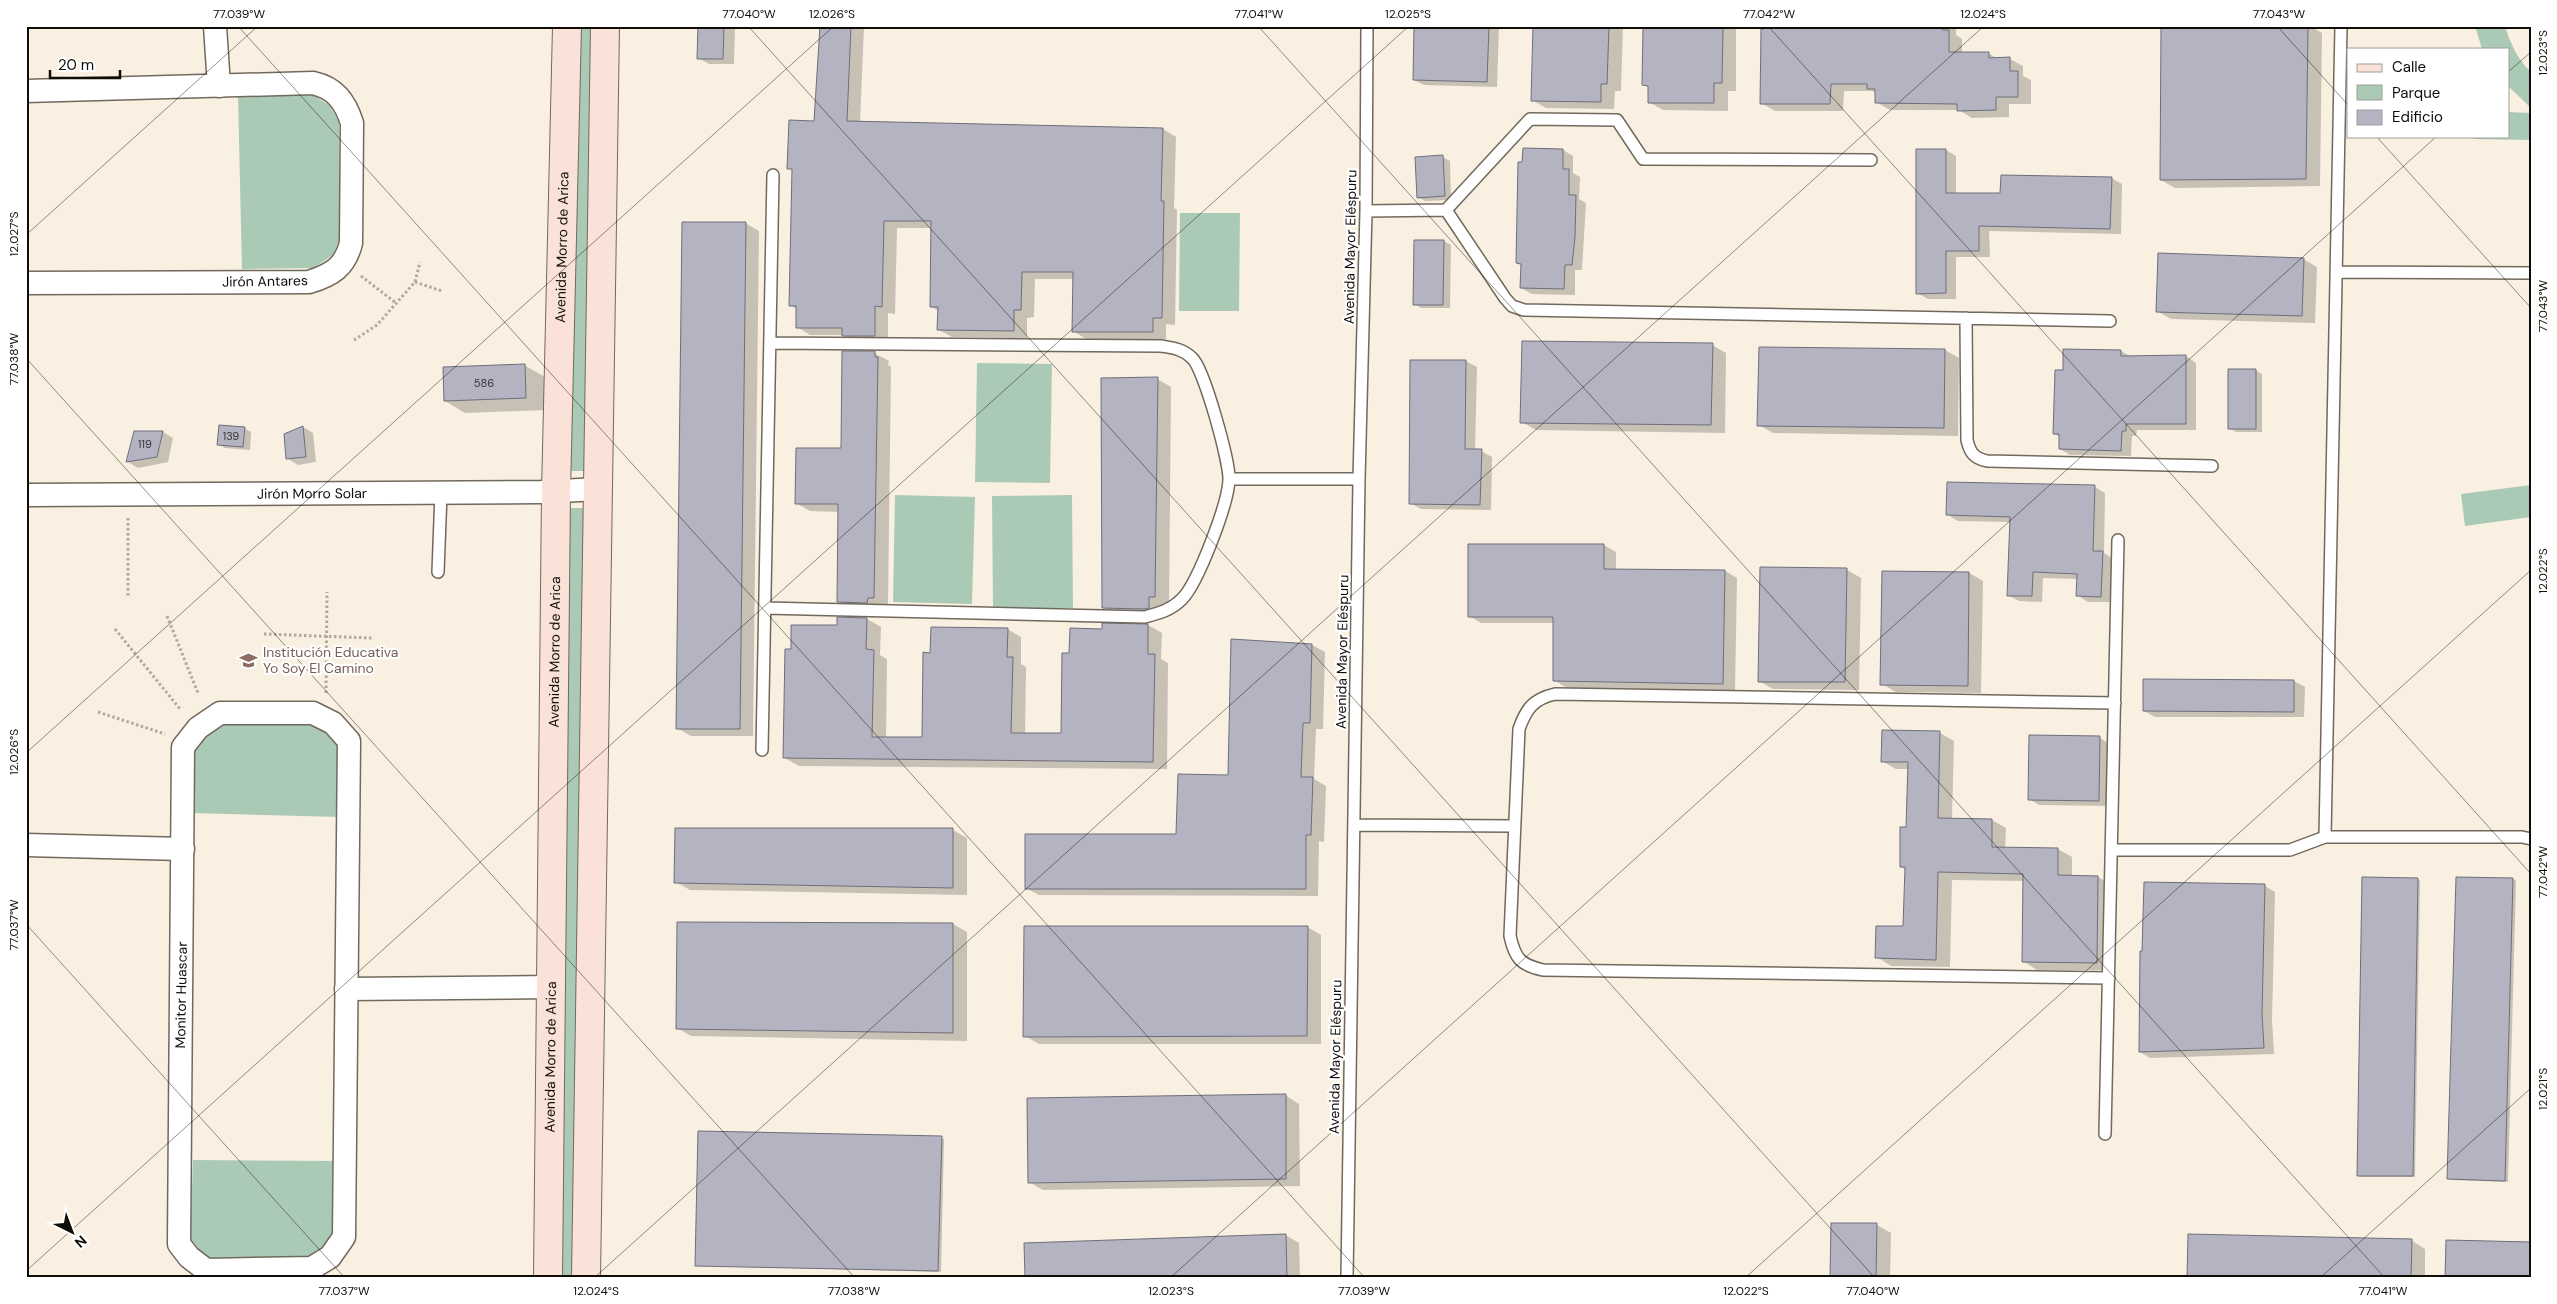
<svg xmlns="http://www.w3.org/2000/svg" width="2557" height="1304" font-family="'DM Sans',sans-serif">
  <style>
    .green { fill: #abcab5 }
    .shadow { fill: #0003 }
    .building { fill: #b3b3c2; stroke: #6e6e7b }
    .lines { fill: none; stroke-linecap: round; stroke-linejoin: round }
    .service-casing { stroke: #71695d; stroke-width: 14 }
    .minor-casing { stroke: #71695d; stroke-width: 25 }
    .secondary-casing { stroke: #71695d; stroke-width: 30 }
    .path { stroke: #b0a99e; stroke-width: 3; stroke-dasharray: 2.5 2.5; stroke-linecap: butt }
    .service { stroke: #fff; stroke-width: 11 }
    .minor { stroke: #fff; stroke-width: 22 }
    .secondary { stroke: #fae2d8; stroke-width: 28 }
    .ticks { fill: none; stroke: #100d09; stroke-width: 1; stroke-opacity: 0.45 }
    .labels { text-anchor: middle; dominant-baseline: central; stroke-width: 4.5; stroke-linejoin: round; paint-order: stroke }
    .number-label { font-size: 11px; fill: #393637 }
    .street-label { font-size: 14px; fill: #100d09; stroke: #fff }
    .education-label { font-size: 14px; fill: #785e54; stroke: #fff; text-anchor: start }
    .neatline { fill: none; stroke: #100d09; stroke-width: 2 }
    .ticks-label { font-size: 12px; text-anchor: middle; fill: #100d09 }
  </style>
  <rect width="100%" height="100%" fill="#f9f0e2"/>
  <!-- green -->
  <path class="green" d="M 577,26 L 598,26 L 590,471 L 570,471 Z
    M 2475,26 L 2505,26 C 2510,43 2518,60 2531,72 L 2531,108 L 2508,86 L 2508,49 L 2482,49 Z
    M 313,95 L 330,106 L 339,122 L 339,240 L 334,254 L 314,268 L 242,269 L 238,96 Z
    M 2508,112 L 2531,113 L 2531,140 L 2473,139 L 2474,136 L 2508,136 Z
    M 1180,213 L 1240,213 L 1239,311 L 1179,311 Z
    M 977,363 L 1052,364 L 1050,483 L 975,482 Z
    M 2531,485 L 2531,517 L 2465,526 L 2461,494 Z
    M 895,495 L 975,497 L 972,604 L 893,602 Z
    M 1072,495 L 1073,608 L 993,609 L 992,496 Z
    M 570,508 L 588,508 L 576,1278 L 558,1278 Z
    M 227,715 L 312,719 L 342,742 L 340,817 L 191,813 L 189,749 Z
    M 193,1160 L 338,1161 L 334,1236 L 324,1251 L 310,1260 L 210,1262 L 190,1243 Z"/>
  <!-- shadow -->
  <path class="shadow" d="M 699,26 L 735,26 L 734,64 L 709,64 L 699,58 Z
    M 821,26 L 864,26 L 860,123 L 1163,129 L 1176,137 L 1174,208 L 1177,210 L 1175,325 L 1166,324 L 1166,339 L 1086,339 L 1073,331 L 1074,279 L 1035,279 L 1034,317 L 1027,318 L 1027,338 L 952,337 L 939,330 L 939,311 L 931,307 L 932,228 L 897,228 L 895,314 L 888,313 L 888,343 L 857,343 L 843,335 L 810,335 L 797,327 L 797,309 L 790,305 L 793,170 L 788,168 L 816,122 Z
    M 1415,26 L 1499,26 L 1497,87 L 1424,85 L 1414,80 Z
    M 1534,26 L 1623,26 L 1621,91 L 1615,91 L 1614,109 L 1546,108 L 1532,100 Z
    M 1644,26 L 1736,26 L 1736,91 L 1728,91 L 1728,111 L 1663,110 L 1649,102 L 1650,88 L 1644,85 Z
    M 1765,26 L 1956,26 L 1956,35 L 1962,39 L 1962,53 L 1988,53 L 1998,59 L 2010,59 L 2023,66 L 2023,76 L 2031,80 L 2031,104 L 2009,104 L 2009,117 L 1972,118 L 1959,110 L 1890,110 L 1876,102 L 1876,93 L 1872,91 L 1844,91 L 1843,111 L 1775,111 L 1761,103 Z
    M 2163,26 L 2310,26 L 2322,33 L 2320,186 L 2175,188 L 2161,180 Z
    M 1563,150 L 1573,156 L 1573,173 L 1580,177 L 1579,199 L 1586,203 L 1582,270 L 1575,270 L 1575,295 L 1532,294 L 1521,288 L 1522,266 L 1517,263 Z
    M 1946,150 L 1956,156 L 1956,194 L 2001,194 L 2111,178 L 2122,184 L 2121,234 L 1989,231 L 1990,257 L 1956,257 L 1956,299 L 1928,299 L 1917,293 Z
    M 1443,157 L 1450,161 L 1451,200 L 1425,201 L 1418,197 Z
    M 745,223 L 759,231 L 753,736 L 691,736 L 677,728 Z
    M 1444,241 L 1451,245 L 1450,308 L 1421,308 L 1415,304 Z
    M 2303,259 L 2317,267 L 2315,323 L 2171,319 L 2157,311 Z
    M 1712,345 L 1726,353 L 1725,433 L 1536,430 L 1522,422 Z
    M 1945,350 L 1959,358 L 1958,436 L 1773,433 L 1759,425 Z
    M 2121,351 L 2131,357 L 2186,356 L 2196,363 L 2196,430 L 2137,430 L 2136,436 L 2132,436 L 2131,456 L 2070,455 L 2060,449 L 2060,437 L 2054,434 Z
    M 874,353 L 889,361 L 888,365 L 891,367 L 888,605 L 881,605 L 881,610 L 852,610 L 838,601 L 840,512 L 810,511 L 796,503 L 842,450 Z
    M 1412,361 L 1466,361 L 1477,367 L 1475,451 L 1481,451 L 1492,457 L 1491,510 L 1421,509 L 1410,503 Z
    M 524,365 L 545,377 L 546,410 L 465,413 L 445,401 Z
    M 2255,370 L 2262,374 L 2262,432 L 2236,432 L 2229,428 Z
    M 1157,379 L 1171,387 L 1169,604 L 1163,605 L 1162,616 L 1117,616 L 1103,608 Z
    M 303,427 L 313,433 L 316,462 L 298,465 L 287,458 Z
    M 244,428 L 251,432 L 250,450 L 225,448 L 218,444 Z
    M 135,432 L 163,432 L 173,438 L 168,462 L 138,468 L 128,462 Z
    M 2095,487 L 2105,493 L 2104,553 L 2113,559 L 2111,602 L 2088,602 L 2077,595 L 2078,579 L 2043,578 L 2042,602 L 2019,601 L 2008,595 L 2011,522 L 1958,521 L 1948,515 Z
    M 1604,545 L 1616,552 L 1616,570 L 1725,571 L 1737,578 L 1735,690 L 1567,688 L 1554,680 L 1555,623 L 1481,623 L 1469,616 Z
    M 1847,570 L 1861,578 L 1859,690 L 1773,689 L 1759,681 Z
    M 1884,572 L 1969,573 L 1983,581 L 1981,693 L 1896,692 L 1882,684 Z
    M 867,619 L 881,627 L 880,655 L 887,659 L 886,738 L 923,739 L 932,654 L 1007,629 L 1021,637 L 1021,664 L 1026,667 L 1025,734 L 1063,734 L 1071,654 L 1103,630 L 1148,625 L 1162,633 L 1161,659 L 1168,663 L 1167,769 L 799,766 L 785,758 L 792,651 L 838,626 Z
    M 1312,645 L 1325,652 L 1323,729 L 1316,729 L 1314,779 L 1326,786 L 1324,842 L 1319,841 L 1318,896 L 1039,895 L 1026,888 L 1178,836 L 1229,776 Z
    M 2145,680 L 2294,681 L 2305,687 L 2304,717 L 2155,717 L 2144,711 Z
    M 1940,733 L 1954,741 L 1952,819 L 1992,820 L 2006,828 L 2005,849 L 2058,849 L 2072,857 L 2072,876 L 2098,877 L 2112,885 L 2111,970 L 2037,970 L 2023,961 L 2024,881 L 1952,880 L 1950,967 L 1891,966 L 1877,957 L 1905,928 L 1906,870 L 1901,867 L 1907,828 L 1909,769 L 1896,769 L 1882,761 Z
    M 2100,738 L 2110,744 L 2109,806 L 2039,805 L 2029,799 Z
    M 953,830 L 967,838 L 967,895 L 690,890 L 676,882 Z
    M 2417,879 L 2420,881 L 2415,1177 L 2361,1177 L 2358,1175 Z
    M 2513,879 L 2516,881 L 2508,1182 L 2452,1180 L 2449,1179 Z
    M 2265,886 L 2275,892 L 2272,1020 L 2274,1054 L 2150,1058 L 2140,1052 L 2143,953 Z
    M 953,924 L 967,932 L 967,1041 L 691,1036 L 677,1028 Z
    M 1307,927 L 1321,935 L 1321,1044 L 1039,1044 L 1025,1036 Z
    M 1285,1095 L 1299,1104 L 1300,1186 L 1043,1190 L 1029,1182 Z
    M 941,1138 L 944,1139 L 941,1272 L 696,1265 Z
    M 1877,1225 L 1891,1233 L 1890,1278 L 1831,1278 Z
    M 1285,1235 L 1299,1243 L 1300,1278 L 1026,1278 Z
    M 2411,1240 L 2425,1249 L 2425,1278 L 2188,1278 Z"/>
  <!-- building -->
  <path class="building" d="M 698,26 L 724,26 L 723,59 L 697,59 Z
    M 820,26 L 851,26 L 847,121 L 1163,128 L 1161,201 L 1164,201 L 1162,318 L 1153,318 L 1153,332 L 1072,332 L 1073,272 L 1022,272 L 1021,310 L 1014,310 L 1014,331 L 937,330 L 938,307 L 930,307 L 931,221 L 884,221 L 882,307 L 875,306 L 875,336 L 842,336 L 842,328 L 796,328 L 796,306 L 789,306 L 792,169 L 787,169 L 789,120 L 814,121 Z
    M 1414,26 L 1489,26 L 1487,82 L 1413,80 Z
    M 1533,26 L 1609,26 L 1607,84 L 1601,84 L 1601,102 L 1531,101 Z
    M 1643,26 L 1723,26 L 1722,83 L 1714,83 L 1714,103 L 1648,103 L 1648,86 L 1642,85 Z
    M 1764,26 L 1943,26 L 1942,30 L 1949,30 L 1949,52 L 1989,52 L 1989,58 L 2010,57 L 2010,71 L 2018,71 L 2018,97 L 1996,97 L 1996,110 L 1957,111 L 1957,104 L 1875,103 L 1875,89 L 1867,89 L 1867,84 L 1831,84 L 1830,104 L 1760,104 L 1761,29 L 1764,29 Z
    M 2161,26 L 2308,26 L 2306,179 L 2160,180 Z
    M 1523,148 L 1563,149 L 1563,169 L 1569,169 L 1569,195 L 1576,195 L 1575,237 L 1572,265 L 1565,265 L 1564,289 L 1520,288 L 1521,264 L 1516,263 L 1518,162 L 1522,162 Z
    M 1916,149 L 1946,149 L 1946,193 L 2000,193 L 2001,175 L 2112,177 L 2110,229 L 1979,226 L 1979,251 L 1946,251 L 1946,293 L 1916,294 Z
    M 1443,155 L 1445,196 L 1417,198 L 1415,157 Z
    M 682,222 L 746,222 L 740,729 L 676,729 Z
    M 1414,240 L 1444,240 L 1443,305 L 1413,305 Z
    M 2158,253 L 2304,258 L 2302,316 L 2156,312 Z
    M 1522,341 L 1713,343 L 1711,425 L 1520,423 Z
    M 1759,347 L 1945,349 L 1944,428 L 1757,426 Z
    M 2063,349 L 2121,350 L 2121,356 L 2186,355 L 2186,424 L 2126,424 L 2126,431 L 2122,431 L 2121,451 L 2059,449 L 2059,434 L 2053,434 L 2055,370 L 2063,370 Z
    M 842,351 L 875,351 L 875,357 L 878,357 L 874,598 L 868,598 L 867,603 L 837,602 L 838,504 L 795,504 L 796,448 L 841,448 Z
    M 1410,360 L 1466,360 L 1465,449 L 1482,449 L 1480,505 L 1409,504 Z
    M 525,364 L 526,398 L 444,401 L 443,367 Z
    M 2228,369 L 2256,369 L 2256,429 L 2228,429 Z
    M 1158,377 L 1155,597 L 1149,597 L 1149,608 L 1144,609 L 1102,608 L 1101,378 Z
    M 219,425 L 245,427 L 243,447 L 217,445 Z
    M 303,426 L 306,457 L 286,459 L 284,434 Z
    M 134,431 L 163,431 L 157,457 L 126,462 Z
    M 1947,482 L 2095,485 L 2093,551 L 2103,551 L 2101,597 L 2076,596 L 2077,574 L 2033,572 L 2032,596 L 2007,596 L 2010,517 L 1946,515 Z
    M 1468,544 L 1604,544 L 1604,569 L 1725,570 L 1723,684 L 1553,681 L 1553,617 L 1468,617 Z
    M 1760,567 L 1847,568 L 1845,682 L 1758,682 Z
    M 1882,571 L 1969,572 L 1968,686 L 1880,685 Z
    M 837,617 L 867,618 L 866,649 L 874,650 L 872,737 L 922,737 L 923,652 L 930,653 L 931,627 L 1008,628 L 1007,657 L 1013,657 L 1011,733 L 1061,733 L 1062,653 L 1069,653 L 1070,628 L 1102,629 L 1102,623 L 1148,624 L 1148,654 L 1155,654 L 1153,762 L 783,758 L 785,649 L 791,649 L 791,625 L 837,625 Z
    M 1231,639 L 1312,644 L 1310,723 L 1303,723 L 1301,777 L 1313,777 L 1311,835 L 1306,835 L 1306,889 L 1025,889 L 1025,834 L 1176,834 L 1178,774 L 1228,775 Z
    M 2143,679 L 2294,680 L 2294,712 L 2143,711 Z
    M 1882,730 L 1940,731 L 1938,818 L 1992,819 L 1992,847 L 2058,848 L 2058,875 L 2098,876 L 2097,963 L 2022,962 L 2023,874 L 1938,872 L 1936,960 L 1875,958 L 1876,926 L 1903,926 L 1905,867 L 1900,867 L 1900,827 L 1906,827 L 1908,762 L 1881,762 Z
    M 2029,735 L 2100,736 L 2099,801 L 2028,800 Z
    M 675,828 L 953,828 L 953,888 L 674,883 Z
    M 2362,877 L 2418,878 L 2413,1176 L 2357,1176 Z
    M 2456,877 L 2513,878 L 2505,1181 L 2447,1179 Z
    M 2144,882 L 2265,884 L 2262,1014 L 2264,1048 L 2139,1052 L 2140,951 L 2142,951 Z
    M 677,922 L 953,923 L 953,1033 L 676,1029 Z
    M 1024,926 L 1308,926 L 1307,1036 L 1023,1037 Z
    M 1286,1094 L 1286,1179 L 1028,1183 L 1027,1098 Z
    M 698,1131 L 942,1136 L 938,1271 L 695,1266 Z
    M 1831,1223 L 1877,1223 L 1876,1278 L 1830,1278 Z
    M 1286,1234 L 1287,1278 L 1025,1278 L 1024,1243 Z
    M 2188,1234 L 2412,1239 L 2411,1278 L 2187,1278 Z
    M 2446,1240 L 2531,1242 L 2531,1278 L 2445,1278 Z"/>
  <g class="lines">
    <defs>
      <path id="service" d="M 1446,210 L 1530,119 L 1617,120 L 1643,159 L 1871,160
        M 1366,211 L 1446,210 L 1505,298 L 1512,306 L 1524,310 L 2110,321
        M 2336,272 L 2531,273
        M 1966,318 L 1967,440 C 1970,453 1974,458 1987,461 L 2212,466
        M 1229,479 L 1359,479
        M 438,572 L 441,493
        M 765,608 L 1145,617 C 1160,613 1171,610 1182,599 C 1198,583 1228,504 1229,480 C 1230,463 1204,368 1192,358 C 1183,349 1173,348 1161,346 L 771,343
        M 762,750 L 773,175
        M 1354,825 L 1514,826
        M 2325,837 L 2341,26
        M 2111,850 L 2290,850 L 2325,837 L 2522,837 L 2531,839
        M 2109,978 L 1543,970 C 1521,965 1515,959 1510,936 L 1519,729 C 1526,709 1533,699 1555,694 L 2115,703
        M 2105,1134 L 2118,540
        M 1347,1278 L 1359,479 L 1366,211 L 1367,26"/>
      <g id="minor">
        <path d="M 215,26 L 219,86"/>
        <path d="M 26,91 L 313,83 C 335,88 345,101 352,123 L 351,243 C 345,267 332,275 309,282 L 26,283"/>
        <path id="s1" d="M 26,495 L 541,492 L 598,489"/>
        <path d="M 220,713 L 313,713 L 333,723 L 349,741 L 344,1237 L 330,1257 L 312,1268 L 206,1270 L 189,1257 L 179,1244 L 183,747 L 198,728 Z"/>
        <path d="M 26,845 L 183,849"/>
        <path d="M 346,989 L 551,987"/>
      </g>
      <g id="secondary">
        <path id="s2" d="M 548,1278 L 556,492 L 567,26"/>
        <path d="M 586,1278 L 605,26"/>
      </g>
    </defs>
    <!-- service casing -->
    <use href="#service" class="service-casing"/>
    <!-- minor casing -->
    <use href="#minor" class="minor-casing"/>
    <!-- secondary casing -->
    <use href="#secondary" class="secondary-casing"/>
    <!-- path -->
    <path class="path" d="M 361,276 L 396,303
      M 415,282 L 442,291
      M 354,340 L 377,325 L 415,282 L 420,262
      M 128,518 L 128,598
      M 167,616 L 198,693
      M 115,629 L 180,709
      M 264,634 L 372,638
      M 326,693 L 327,592
      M 98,712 L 165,734"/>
    <!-- service -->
    <use href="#service" class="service"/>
    <!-- minor -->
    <use href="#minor" class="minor"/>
    <!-- secondary -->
    <use href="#secondary" class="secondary"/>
  </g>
  <!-- ticks -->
  <path class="ticks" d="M 238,26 L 1365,1278M 748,26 L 1875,1278M 1258,26 L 2385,1278M 1768,26 L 2531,874M 2277,26 L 2348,105M 2508,72 L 2531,52M 2376,136 L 2531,308M 26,235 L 258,26M 26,358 L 855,1278M 26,753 L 834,26M 26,924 L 345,1278M 26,1271 L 1409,26M 594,1278 L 1984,26M 1170,1278 L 2437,136M 1745,1278 L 2531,570M 2320,1278 L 2531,1088"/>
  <!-- icons -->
  <defs>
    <symbol id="school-bare" viewBox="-9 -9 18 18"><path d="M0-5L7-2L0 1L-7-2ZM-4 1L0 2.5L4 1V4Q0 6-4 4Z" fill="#8d6e63" stroke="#fff" stroke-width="2.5" paint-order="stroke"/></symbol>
  </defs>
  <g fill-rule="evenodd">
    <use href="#school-bare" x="236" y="648" width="25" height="25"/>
  </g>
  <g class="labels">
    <!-- number labels -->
    <g class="number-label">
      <text x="484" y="383">586</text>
      <text x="231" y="436">139</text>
      <text x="145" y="444">119</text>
    </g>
    <!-- street labels -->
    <g class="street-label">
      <text stroke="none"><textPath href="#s2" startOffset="1031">Avenida Morro de Arica</textPath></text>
      <text transform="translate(1350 247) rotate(-89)">Avenida Mayor Eléspuru</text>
      <text transform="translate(265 281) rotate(-1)">Jirón Antares</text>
      <text stroke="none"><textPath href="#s1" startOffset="286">Jirón Morro Solar</textPath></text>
      <text stroke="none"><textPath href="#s2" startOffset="626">Avenida Morro de Arica</textPath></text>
      <text transform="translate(1342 652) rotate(-89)">Avenida Mayor Eléspuru</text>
      <text transform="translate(181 995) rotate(-89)">Monitor Huascar</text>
      <text stroke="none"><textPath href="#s2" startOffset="221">Avenida Morro de Arica</textPath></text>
      <text transform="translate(1335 1057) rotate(-89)">Avenida Mayor Eléspuru</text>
    </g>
    <!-- education labels -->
    <g class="education-label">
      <text x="263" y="652">Institución Educativa<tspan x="263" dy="16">Yo Soy El Camino</tspan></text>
    </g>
  </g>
  <!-- border -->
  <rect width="2557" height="1304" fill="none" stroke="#ffffff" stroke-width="55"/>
  <!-- legend -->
  <rect x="2347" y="48" width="162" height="90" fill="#ffffff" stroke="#9f9e9d"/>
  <rect x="2357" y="64" width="25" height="8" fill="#fae2d8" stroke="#9f9e9d"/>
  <text x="2392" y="72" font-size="15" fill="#100d09">Calle</text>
  <rect x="2357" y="85" width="25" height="15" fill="#abcab5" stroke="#9f9e9d"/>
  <text x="2392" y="98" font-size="15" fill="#100d09">Parque</text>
  <rect x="2357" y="110" width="25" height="15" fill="#b3b3c2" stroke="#9f9e9d"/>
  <text x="2392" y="122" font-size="15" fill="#100d09">Edificio</text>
  <!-- north arrow -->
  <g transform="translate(72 1232) rotate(138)" stroke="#ffffff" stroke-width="4" paint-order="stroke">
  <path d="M0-4L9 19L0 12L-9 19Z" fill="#100d09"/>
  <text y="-8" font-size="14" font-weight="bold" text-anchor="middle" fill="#100d09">N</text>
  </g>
  <!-- scale -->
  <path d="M50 70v8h70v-8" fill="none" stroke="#100d09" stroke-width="2.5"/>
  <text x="58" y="70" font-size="15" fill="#100d09" stroke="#ffffff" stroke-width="4" paint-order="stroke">20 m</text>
  <rect x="28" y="28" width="2502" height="1248" class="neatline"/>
  <g class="ticks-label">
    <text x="239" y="18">77.039°W</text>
    <text x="749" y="18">77.040°W</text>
    <text x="832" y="18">12.026°S</text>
    <text x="1259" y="18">77.041°W</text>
    <text x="1408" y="18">12.025°S</text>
    <text x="1769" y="18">77.042°W</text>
    <text x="1983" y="18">12.024°S</text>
    <text x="2279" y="18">77.043°W</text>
    <text transform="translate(2543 53) rotate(-90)" y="4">12.023°S</text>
    <text transform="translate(14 234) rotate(-90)" y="4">12.027°S</text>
    <text transform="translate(2543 306) rotate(-90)" y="4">77.043°W</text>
    <text transform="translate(14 359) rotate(-90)" y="4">77.038°W</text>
    <text transform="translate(2543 571) rotate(-90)" y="4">12.022°S</text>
    <text transform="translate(14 752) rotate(-90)" y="4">12.026°S</text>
    <text transform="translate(2543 872) rotate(-90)" y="4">77.042°W</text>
    <text transform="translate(14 925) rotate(-90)" y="4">77.037°W</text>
    <text transform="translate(2543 1089) rotate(-90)" y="4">12.021°S</text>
    <text x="344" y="1295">77.037°W</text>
    <text x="596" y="1295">12.024°S</text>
    <text x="854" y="1295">77.038°W</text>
    <text x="1171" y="1295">12.023°S</text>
    <text x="1364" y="1295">77.039°W</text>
    <text x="1746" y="1295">12.022°S</text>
    <text x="1873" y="1295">77.040°W</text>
    <text x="2383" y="1295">77.041°W</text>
  </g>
</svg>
